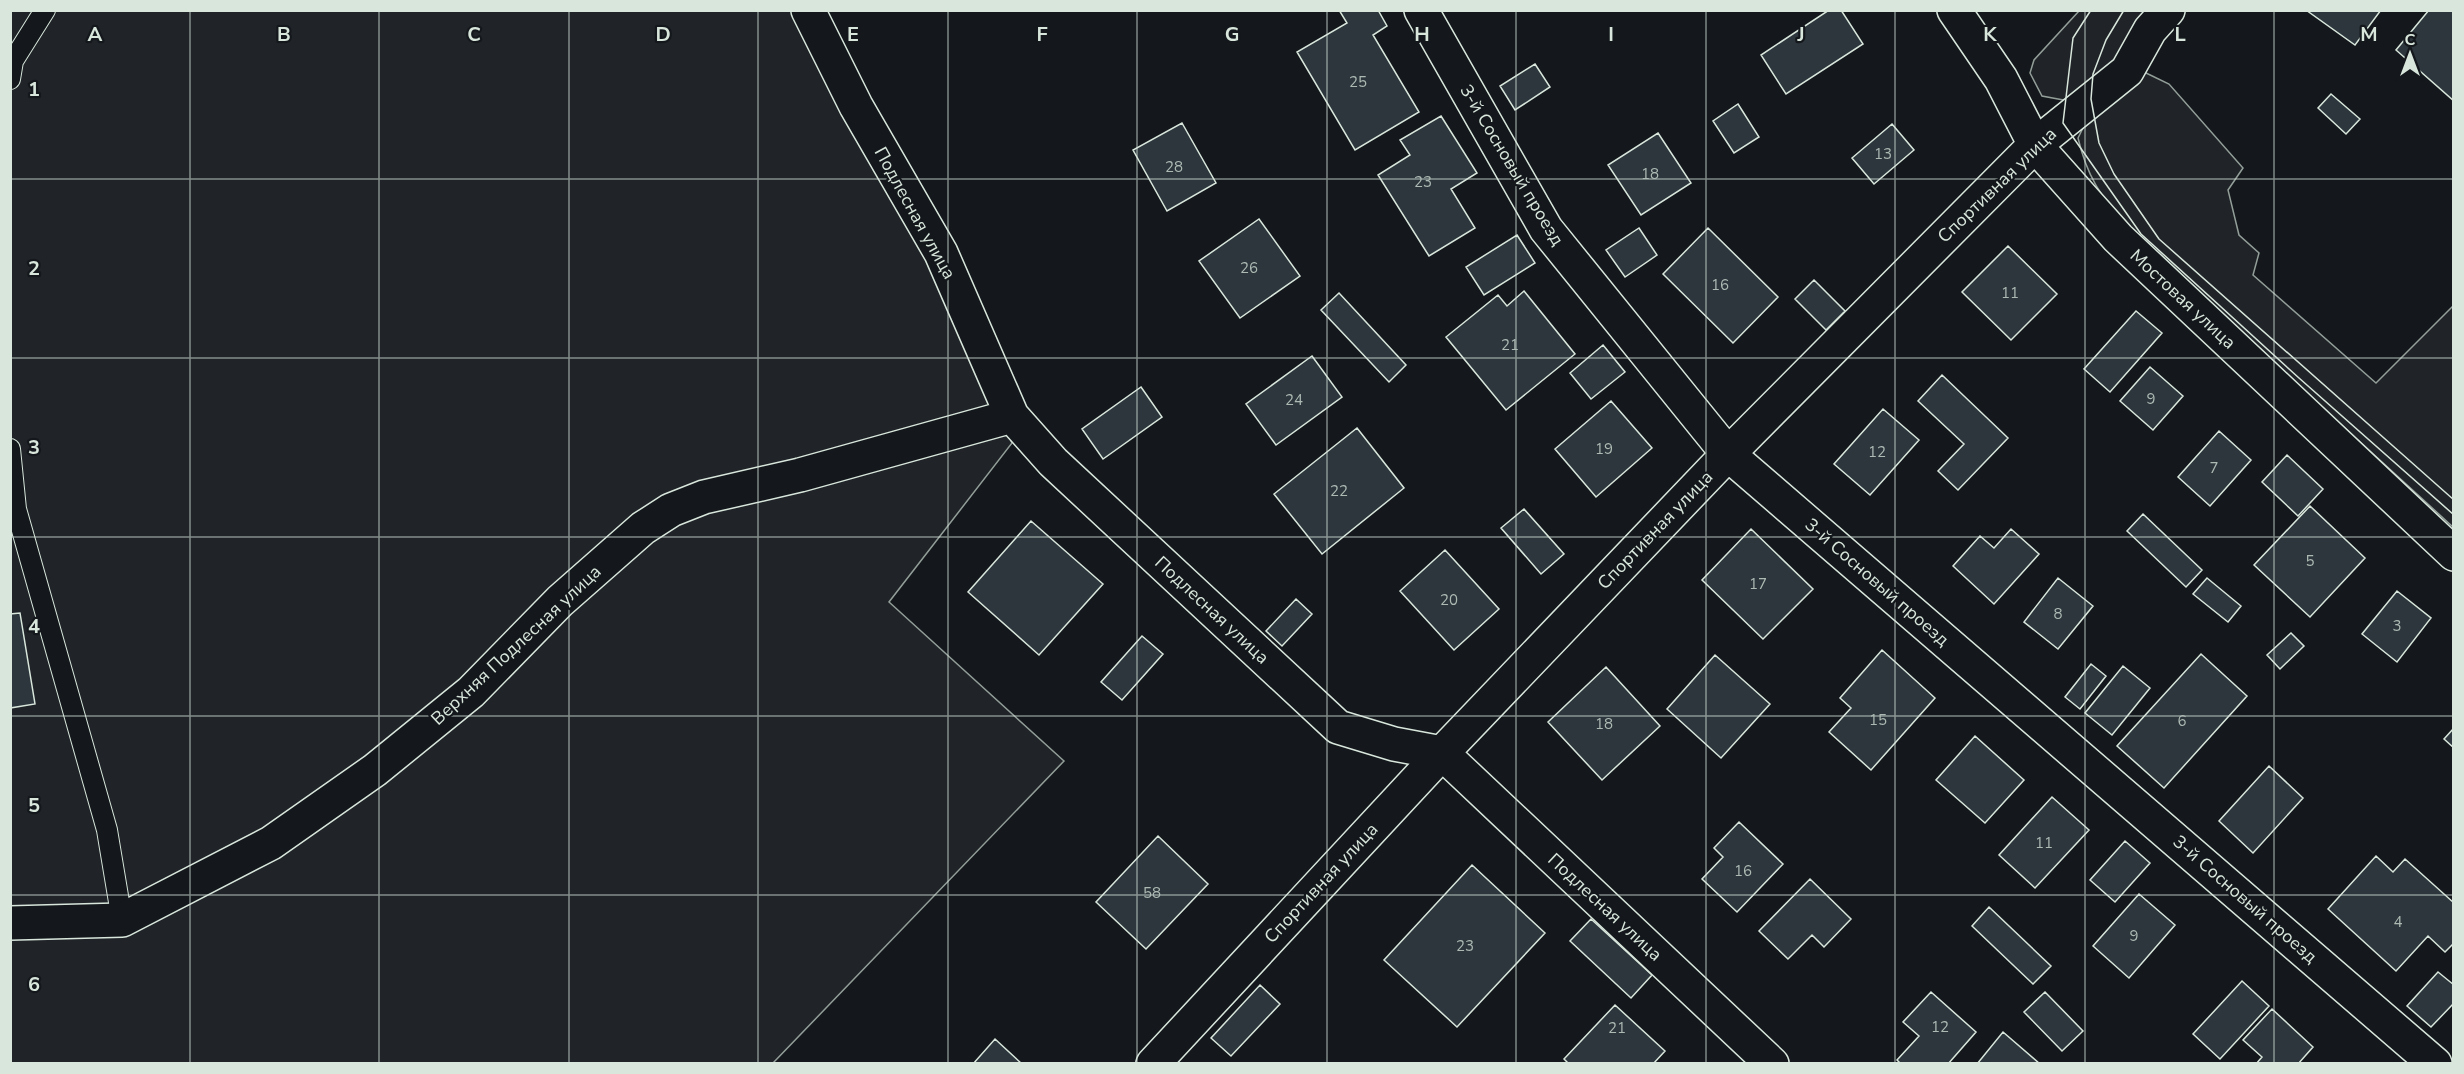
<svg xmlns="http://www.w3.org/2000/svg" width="2464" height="1074" font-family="'Nunito Sans',sans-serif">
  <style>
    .green { fill: #202428; stroke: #939e99; stroke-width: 1.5 }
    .building { fill: #2c363c; stroke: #d8e6dc; stroke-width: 1.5 }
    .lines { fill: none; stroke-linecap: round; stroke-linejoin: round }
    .service-casing { stroke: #d8e6dc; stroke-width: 22 }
    .minor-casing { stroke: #d8e6dc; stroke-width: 36 }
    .tertiary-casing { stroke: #d8e6dc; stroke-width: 36 }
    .service { stroke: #14181c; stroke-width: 20 }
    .minor { stroke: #14181c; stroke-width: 33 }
    .tertiary { stroke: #14181c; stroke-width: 33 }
    .tram { stroke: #d8e6dc; stroke-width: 1.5 }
    .grid { fill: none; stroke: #d8e6dc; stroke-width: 1.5; stroke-opacity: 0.55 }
    .labels { text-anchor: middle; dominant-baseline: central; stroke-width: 4.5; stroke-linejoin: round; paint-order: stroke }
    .number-label { font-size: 15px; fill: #adbab4 }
    .street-label { font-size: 18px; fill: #d8e6dc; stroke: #14181c }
    .grid-label { font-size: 20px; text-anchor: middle; font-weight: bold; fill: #d8e6dc; stroke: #14181c; stroke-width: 4.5; stroke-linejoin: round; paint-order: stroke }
  </style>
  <rect width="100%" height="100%" fill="#14181c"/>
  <!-- green -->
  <path class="green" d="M 10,11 L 817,11 L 956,324 L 1012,443 L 889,602 L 1064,761 L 773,1063 L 11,1063 Z
    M 2079,11 L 2150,11 L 2117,67 L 2074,102 L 2042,96 L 2030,73 L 2034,60 Z
    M 2144,72 L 2169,84 L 2243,168 L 2228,190 L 2239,235 L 2259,253 L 2253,275 L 2376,383 L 2453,306 L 2453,527 L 2128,230 C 2102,196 2088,180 2078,138 L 2085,124 Z"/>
  <!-- building -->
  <path class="building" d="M 1339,10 L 1378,10 L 1387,26 L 1373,35 L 1419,112 L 1355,150 L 1297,52 L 1347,23 Z
    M 1829,10 L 1841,10 L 1863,44 L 1786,94 L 1761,55 Z
    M 2306,10 L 2381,10 L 2355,45 Z
    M 2429,10 L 2454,10 L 2454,101 L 2396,50 Z
    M 1535,64 L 1550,87 L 1515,110 L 1500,86 Z
    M 2331,94 L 2360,119 L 2346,134 L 2318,108 Z
    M 1738,104 L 1759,137 L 1734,153 L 1713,121 Z
    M 1441,116 L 1477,173 L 1451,189 L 1475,228 L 1429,256 L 1378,175 L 1410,155 L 1400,140 Z
    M 1182,123 L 1216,183 L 1167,211 L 1133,150 Z
    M 1892,124 L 1914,150 L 1874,184 L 1852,158 Z
    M 1658,133 L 1691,183 L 1641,215 L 1608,165 Z
    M 1259,219 L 1300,276 L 1240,318 L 1199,261 Z
    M 1639,228 L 1657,255 L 1625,277 L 1606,250 Z
    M 1708,228 L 1778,297 L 1733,343 L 1663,274 Z
    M 1517,235 L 1535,263 L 1484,295 L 1466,267 Z
    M 2008,246 L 2057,294 L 2011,340 L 1962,292 Z
    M 1814,280 L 1845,311 L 1826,330 L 1795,299 Z
    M 1524,291 L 1575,354 L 1506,410 L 1446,337 L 1498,295 L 1507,306 Z
    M 1339,293 L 1406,365 L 1389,382 L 1321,310 Z
    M 2136,311 L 2162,333 L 2110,392 L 2084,369 Z
    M 1603,345 L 1625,372 L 1591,399 L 1570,373 Z
    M 1312,356 L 1342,397 L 1276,445 L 1246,404 Z
    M 2150,367 L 2183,396 L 2153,430 L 2120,401 Z
    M 1942,375 L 2008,438 L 1958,490 L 1938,471 L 1964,444 L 1918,401 Z
    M 1141,387 L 1162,417 L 1103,459 L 1082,429 Z
    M 1611,401 L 1652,448 L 1596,497 L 1555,449 Z
    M 1883,409 L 1919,440 L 1870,495 L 1834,464 Z
    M 1357,428 L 1404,488 L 1322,554 L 1274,494 Z
    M 2219,431 L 2251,460 L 2210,506 L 2178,477 Z
    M 2287,455 L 2323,489 L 2298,516 L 2262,482 Z
    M 2310,506 L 2365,558 L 2310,617 L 2254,565 Z
    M 1524,509 L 1564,554 L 1541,574 L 1501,528 Z
    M 2143,514 L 2202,570 L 2186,587 L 2127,531 Z
    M 1031,521 L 1103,584 L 1039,655 L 968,592 Z
    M 1751,529 L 1813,589 L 1763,639 L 1702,580 Z
    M 2011,529 L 2039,554 L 1994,604 L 1953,566 L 1980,536 L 1994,548 Z
    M 1445,550 L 1499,609 L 1454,650 L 1400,591 Z
    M 2058,578 L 2093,606 L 2058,649 L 2024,622 Z
    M 2207,578 L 2241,606 L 2228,622 L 2193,594 Z
    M 2397,591 L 2431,618 L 2397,662 L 2362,634 Z
    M 1296,599 L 1312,614 L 1282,646 L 1266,631 Z
    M 20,613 L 35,704 L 10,708 L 10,614 Z
    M 2291,633 L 2304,646 L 2280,669 L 2267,655 Z
    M 1142,636 L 1163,654 L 1122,700 L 1101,682 Z
    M 1882,650 L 1935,698 L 1871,770 L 1829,732 L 1851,708 L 1840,698 Z
    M 2201,654 L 2247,696 L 2164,788 L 2117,746 Z
    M 1715,655 L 1770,704 L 1721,758 L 1667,709 Z
    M 2091,664 L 2106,676 L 2080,709 L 2065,697 Z
    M 2123,666 L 2150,688 L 2112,735 L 2085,713 Z
    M 1606,667 L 1660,726 L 1602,780 L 1548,722 Z
    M 2454,728 L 2454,748 L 2444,739 Z
    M 1975,736 L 2024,780 L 1985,823 L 1936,780 Z
    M 2269,766 L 2303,798 L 2253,853 L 2219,821 Z
    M 2052,797 L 2089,830 L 2035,888 L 1999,855 Z
    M 1739,822 L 1783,864 L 1737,912 L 1702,879 L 1723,857 L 1714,848 Z
    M 1158,836 L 1208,884 L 1146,949 L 1096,902 Z
    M 2125,841 L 2150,863 L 2115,902 L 2090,880 Z
    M 2376,856 L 2393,872 L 2405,859 L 2454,903 L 2454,943 L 2445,952 L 2428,936 L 2396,971 L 2328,909 Z
    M 1472,865 L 1545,933 L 1457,1027 L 1384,960 Z
    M 1810,879 L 1851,919 L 1824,947 L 1812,935 L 1788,959 L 1759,931 Z
    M 2139,894 L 2175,925 L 2129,978 L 2093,946 Z
    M 1989,907 L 2051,966 L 2033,984 L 1972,926 Z
    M 1591,919 L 1652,975 L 1631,998 L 1570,941 Z
    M 2438,972 L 2454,985 L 2454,1003 L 2431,1027 L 2407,1006 Z
    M 2242,981 L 2269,1006 L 2220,1059 L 2193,1034 Z
    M 1260,985 L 1280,1004 L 1231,1056 L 1211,1038 Z
    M 1931,992 L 1976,1032 L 1948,1064 L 1901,1064 L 1897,1060 L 1919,1036 L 1903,1022 Z
    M 2045,992 L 2083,1031 L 2062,1051 L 2024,1012 Z
    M 1615,1005 L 1665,1051 L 1653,1064 L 1569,1064 L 1564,1059 Z
    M 2272,1009 L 2313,1047 L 2298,1064 L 2256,1064 L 2262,1057 L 2243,1040 Z
    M 2003,1032 L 2040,1064 L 1977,1064 Z
    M 995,1039 L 1022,1064 L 973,1064 Z"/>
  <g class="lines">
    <defs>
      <path id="service" d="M 10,79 L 13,61 L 45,10
        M 10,449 L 16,509 L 107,830 L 122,920"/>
      <path id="minor" d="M 808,10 L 856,106 L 941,253 L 1012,416 L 1053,462 L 1338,727 L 1394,744 L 1442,753 L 1772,1064
        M 1421,10 L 1546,229 L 1728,454 L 2435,1064
        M 10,923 L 122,920 L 271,843 L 375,770 L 471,692 L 560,601 L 643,528 L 671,510 L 704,497 L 800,475 L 1012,416
        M 1153,1064 L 1442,753 L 1728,454 L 2035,145 L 2127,71 L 2150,30 L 2168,10"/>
      <path id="tertiary" d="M 1954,10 L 2001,79 L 2035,145 L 2118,238 L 2454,554"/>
    </defs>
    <!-- service casing -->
    <use href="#service" class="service-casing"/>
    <!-- minor casing -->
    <use href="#minor" class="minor-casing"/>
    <!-- tertiary casing -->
    <use href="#tertiary" class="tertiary-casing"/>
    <!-- service -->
    <use href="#service" class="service"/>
    <!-- minor -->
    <use href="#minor" class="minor"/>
    <!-- tertiary -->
    <use href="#tertiary" class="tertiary"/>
    <!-- tram -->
    <path class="tram" d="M 2091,10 L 2073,38 L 2063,123 L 2141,234 L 2299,378 L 2454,515
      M 2124,10 L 2106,40 L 2093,74 L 2091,99 L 2099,143 L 2114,174 L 2159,239 L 2454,500"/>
  </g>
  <!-- grid -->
  <path class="grid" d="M 190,10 L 190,1064M 379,10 L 379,1064M 569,10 L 569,1064M 758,10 L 758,1064M 948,10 L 948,1064M 1137,10 L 1137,1064M 1327,10 L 1327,1064M 1516,10 L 1516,1064M 1706,10 L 1706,1064M 1895,10 L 1895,1064M 2085,10 L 2085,1064M 2274,10 L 2274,1064M 10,179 L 2454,179M 10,358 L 2454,358M 10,537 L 2454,537M 10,716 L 2454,716M 10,895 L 2454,895"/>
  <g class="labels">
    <!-- number labels -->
    <g class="number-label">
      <text x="1358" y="82">25</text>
      <text x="1883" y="154">13</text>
      <text x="1174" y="167">28</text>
      <text x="1650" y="174">18</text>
      <text x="1423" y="182">23</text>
      <text x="1249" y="268">26</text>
      <text x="1720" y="285">16</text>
      <text x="2010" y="293">11</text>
      <text x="1510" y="345">21</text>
      <text x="2151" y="399">9</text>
      <text x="1294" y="400">24</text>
      <text x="1604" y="449">19</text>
      <text x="1877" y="452">12</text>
      <text x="2214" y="468">7</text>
      <text x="1339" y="491">22</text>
      <text x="2310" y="561">5</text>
      <text x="1758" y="584">17</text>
      <text x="1449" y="600">20</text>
      <text x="2058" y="614">8</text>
      <text x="2397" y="626">3</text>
      <text x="1878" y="720">15</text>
      <text x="2182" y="721">6</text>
      <text x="1604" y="724">18</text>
      <text x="2044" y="843">11</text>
      <text x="1743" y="871">16</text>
      <text x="1152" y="893">58</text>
      <text x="2398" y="922">4</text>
      <text x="2134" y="936">9</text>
      <text x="1465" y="946">23</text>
      <text x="1940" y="1027">12</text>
      <text x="1617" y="1028">21</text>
    </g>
    <!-- street labels -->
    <g class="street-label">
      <text transform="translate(1512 165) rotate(59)">3-й Сосновый проезд</text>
      <text transform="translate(1997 185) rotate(-44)">Спортивная улица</text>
      <text transform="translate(915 213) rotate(61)">Подлесная улица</text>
      <text transform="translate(2183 299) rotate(43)">Мостовая улица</text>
      <text transform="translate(1655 530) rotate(-46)">Спортивная улица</text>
      <text transform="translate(1877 582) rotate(41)">3-й Сосновый проезд</text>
      <text transform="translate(1212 610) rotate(43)">Подлесная улица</text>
      <text transform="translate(516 645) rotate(-43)">Верхняя Подлесная улица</text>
      <text transform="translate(1321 883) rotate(-47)">Спортивная улица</text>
      <text transform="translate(2245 899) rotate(41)">3-й Сосновый проезд</text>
      <text transform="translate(1605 907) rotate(43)">Подлесная улица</text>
    </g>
  </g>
  <g class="grid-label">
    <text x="95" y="41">A</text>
    <text x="284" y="41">B</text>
    <text x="474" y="41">C</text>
    <text x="663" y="41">D</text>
    <text x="853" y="41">E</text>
    <text x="1042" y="41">F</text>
    <text x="1232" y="41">G</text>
    <text x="1422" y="41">H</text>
    <text x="1611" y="41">I</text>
    <text x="1801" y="41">J</text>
    <text x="1990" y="41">K</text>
    <text x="2180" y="41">L</text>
    <text x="2369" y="41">M</text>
    <text x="34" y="96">1</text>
    <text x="34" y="275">2</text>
    <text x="34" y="454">3</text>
    <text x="34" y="633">4</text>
    <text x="34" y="812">5</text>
    <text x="34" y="991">6</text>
  </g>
  <!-- border -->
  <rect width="2464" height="1074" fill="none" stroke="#d8e6dc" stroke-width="24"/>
  <!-- north arrow -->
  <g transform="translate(2410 54)" stroke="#14181c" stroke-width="4.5" paint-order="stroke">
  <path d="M0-4.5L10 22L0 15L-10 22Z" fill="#d8e6dc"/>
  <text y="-9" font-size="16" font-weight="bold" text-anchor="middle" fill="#d8e6dc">С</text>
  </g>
</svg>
